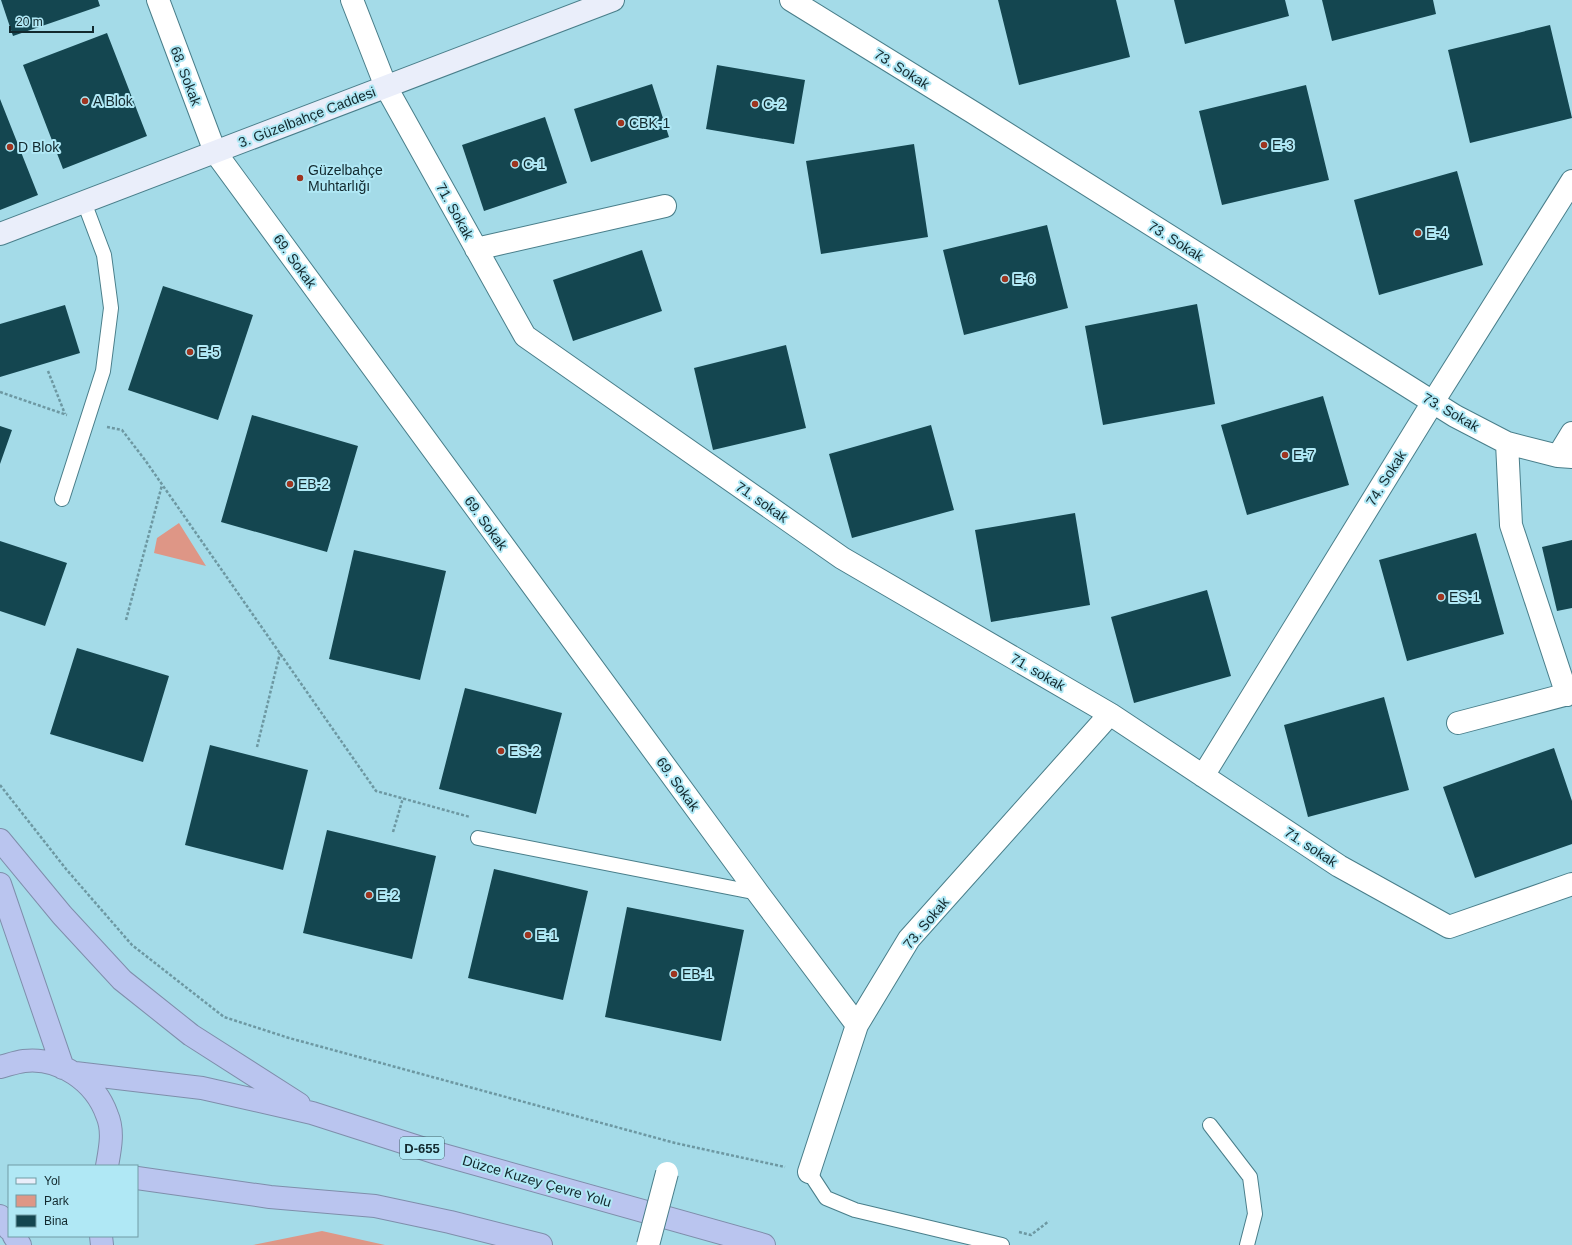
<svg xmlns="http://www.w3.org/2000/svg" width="1572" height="1245" font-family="Arial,sans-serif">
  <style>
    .green { fill: #de9686 }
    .building { fill: #144650 }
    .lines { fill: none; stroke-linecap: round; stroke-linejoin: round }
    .lane-casing { stroke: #497e8a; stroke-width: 16 }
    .street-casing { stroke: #497e8a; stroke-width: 24 }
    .secondary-casing { stroke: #497e8a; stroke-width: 24 }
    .highway-casing { stroke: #7f8eab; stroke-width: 24 }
    .path { stroke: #6d98a2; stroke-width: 2.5; stroke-dasharray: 3 2; stroke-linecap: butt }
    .lane { stroke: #fff; stroke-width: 14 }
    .street { stroke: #fff; stroke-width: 22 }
    .secondary { stroke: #eaeefa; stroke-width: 22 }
    .highway { stroke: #bac5ef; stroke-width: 22 }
    .street-bridge-casing { stroke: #497e8a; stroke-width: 24; stroke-linecap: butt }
    .street-bridge { stroke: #fff; stroke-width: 22 }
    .poi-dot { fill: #9e3520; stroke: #b0e8f5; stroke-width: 1.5 }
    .labels { text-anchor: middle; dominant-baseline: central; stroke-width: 4; stroke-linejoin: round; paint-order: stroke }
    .shield { fill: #b0e8f5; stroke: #41626a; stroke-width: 1 }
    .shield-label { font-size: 13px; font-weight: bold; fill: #12292e }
    .street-label { font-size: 14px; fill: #12292e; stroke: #b0e8f5 }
    .poi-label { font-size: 14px; fill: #12292e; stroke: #b0e8f5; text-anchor: start }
  </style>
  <rect width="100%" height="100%" fill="#a4dbe8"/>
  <!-- green -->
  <path class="green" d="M 179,523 L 206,566 L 154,553 L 157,538 Z
    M 322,1231 L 385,1245 L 253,1245 Z"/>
  <!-- building -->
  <path class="building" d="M 1,0 L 98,0 L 100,6 L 13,36 Z
    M 998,0 L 1116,0 L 1130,57 L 1019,85 Z
    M 1174,0 L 1285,0 L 1289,16 L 1185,44 Z
    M 1322,0 L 1433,0 L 1436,14 L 1332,41 Z
    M 1550,25 L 1572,118 L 1470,143 L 1448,50 Z
    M 107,33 L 147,136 L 63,169 L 23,65 Z
    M 717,65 L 805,80 L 794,144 L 706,129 Z
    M 652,84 L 669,137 L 591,162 L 574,109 Z
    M 1306,85 L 1329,180 L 1222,205 L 1199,111 Z
    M 0,99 L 38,195 L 0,210 Z
    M 545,117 L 567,183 L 484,211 L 462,145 Z
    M 914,144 L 928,237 L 821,254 L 806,161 Z
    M 1457,171 L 1483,265 L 1379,295 L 1354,200 Z
    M 1047,225 L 1068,308 L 964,335 L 943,250 Z
    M 642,250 L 662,311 L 573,341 L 553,280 Z
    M 163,286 L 253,315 L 218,420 L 128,390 Z
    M 1197,304 L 1215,404 L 1103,425 L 1085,326 Z
    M 65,305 L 80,353 L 0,377 L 0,324 Z
    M 786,345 L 806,428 L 713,450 L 694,368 Z
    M 1323,396 L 1349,485 L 1247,515 L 1221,425 Z
    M 252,415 L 358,446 L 327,552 L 221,522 Z
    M 931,425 L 954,510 L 852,538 L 829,454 Z
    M 0,426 L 12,430 L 0,464 Z
    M 1075,513 L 1090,605 L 991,622 L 975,530 Z
    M 1476,533 L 1504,634 L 1407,661 L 1379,560 Z
    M 1572,540 L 1572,608 L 1557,611 L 1542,547 Z
    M 0,541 L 67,563 L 45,626 L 0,611 Z
    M 354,550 L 446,571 L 420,680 L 329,659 Z
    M 1207,590 L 1231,676 L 1134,703 L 1111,617 Z
    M 77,648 L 169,676 L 143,762 L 50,734 Z
    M 465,688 L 562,713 L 536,814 L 439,789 Z
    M 1384,697 L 1409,790 L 1308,817 L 1284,725 Z
    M 210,745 L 308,770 L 283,870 L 185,845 Z
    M 1554,748 L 1572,801 L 1572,844 L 1475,878 L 1443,787 Z
    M 327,830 L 436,856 L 412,959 L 303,933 Z
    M 494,869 L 588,891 L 563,1000 L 468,978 Z
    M 627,907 L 744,930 L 721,1041 L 605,1017 Z"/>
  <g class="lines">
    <defs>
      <path id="lane" d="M 62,499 L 103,371 L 111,308 L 104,255 L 84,202
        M 478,838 L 758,893
        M 1210,1125 L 1250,1177 L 1255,1214 L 1247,1245
        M 809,1172 L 826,1198 L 855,1210 L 1002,1245"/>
      <path id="street" d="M 158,0 L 215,152 L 758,893 L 857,1025
        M 352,0 L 386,87 L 525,336 L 842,558 L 1110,714 L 1339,866 L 1449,927 L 1572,884
        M 791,0 L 974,113 L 1455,416 L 1507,443 L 1558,456 L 1572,457
        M 476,249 L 665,206
        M 1507,443 L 1511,525 L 1567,695
        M 1558,456 L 1572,433
        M 1458,723 L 1572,693
        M 1203,776 L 1433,402 L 1572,181
        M 809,1172 L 857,1025 L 909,939 L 1110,714"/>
      <path id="secondary" d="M 0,234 L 613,0"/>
      <path id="highway" d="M 0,840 L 62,915 L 122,980 L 191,1035 L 299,1104
        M 0,884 L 63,1068
        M 0,1067 C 8,1065 16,1062 24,1061 C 60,1057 95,1081 107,1115 C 114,1131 110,1149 107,1166
        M 75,1073 L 202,1088 L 312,1113 L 440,1154 L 764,1245
        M 137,1178 L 270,1197 L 375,1206 L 450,1222 L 541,1245
        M 0,1216 L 9,1229
        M 14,1236 L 20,1245
        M 101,1236 L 102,1245"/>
    </defs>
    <!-- lane casing -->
    <use href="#lane" class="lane-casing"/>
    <!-- street casing -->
    <use href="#street" class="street-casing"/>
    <!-- secondary casing -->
    <use href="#secondary" class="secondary-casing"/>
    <!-- highway casing -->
    <use href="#highway" class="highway-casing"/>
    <!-- path -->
    <path class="path" d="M 48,371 L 65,414
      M 0,392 L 67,415
      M 107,427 L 122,430 L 145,460 L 376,791 L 470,817
      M 126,620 L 162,485
      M 257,747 L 280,653
      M 0,785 L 66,869 L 132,945 L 224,1017 L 289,1038 L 675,1143 L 785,1167
      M 393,832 L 403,798
      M 1019,1232 L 1031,1235 L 1049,1221"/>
    <!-- lane -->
    <use href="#lane" class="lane"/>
    <!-- street -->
    <use href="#street" class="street"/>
    <!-- secondary -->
    <use href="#secondary" class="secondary"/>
    <!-- highway -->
    <use href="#highway" class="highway"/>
    <defs>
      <path id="street-bridge" d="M 648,1245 L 667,1173"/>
    </defs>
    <!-- street-bridge casing -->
    <use href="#street-bridge" class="street-bridge-casing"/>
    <!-- street-bridge -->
    <use href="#street-bridge" class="street-bridge"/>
  </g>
  <!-- markers -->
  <g class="poi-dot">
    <circle cx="85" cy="101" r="4"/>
    <circle cx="755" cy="104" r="4"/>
    <circle cx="621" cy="123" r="4"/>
    <circle cx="1264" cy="145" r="4"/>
    <circle cx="10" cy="147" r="4"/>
    <circle cx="515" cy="164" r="4"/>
    <circle cx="300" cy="178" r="4"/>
    <circle cx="1418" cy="233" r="4"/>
    <circle cx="1005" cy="279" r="4"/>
    <circle cx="190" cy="352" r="4"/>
    <circle cx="1285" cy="455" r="4"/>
    <circle cx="290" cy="484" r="4"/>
    <circle cx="1441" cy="597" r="4"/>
    <circle cx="501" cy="751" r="4"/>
    <circle cx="369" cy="895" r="4"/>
    <circle cx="528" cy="935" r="4"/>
    <circle cx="674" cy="974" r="4"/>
  </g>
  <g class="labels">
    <!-- shield labels -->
    <rect class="shield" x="400" y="1137" width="44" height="22" rx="3"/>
    <g class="shield-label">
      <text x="422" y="1148">D-655</text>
    </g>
    <!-- street labels -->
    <g class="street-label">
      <text transform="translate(902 69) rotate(32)">73. Sokak</text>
      <text transform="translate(186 76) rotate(69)">68. Sokak</text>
      <text transform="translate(307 117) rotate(-21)">3. Güzelbahçe Caddesi</text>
      <text transform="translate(455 211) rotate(61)">71. Sokak</text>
      <text transform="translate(1176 241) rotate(32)">73. Sokak</text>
      <text transform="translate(295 261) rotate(54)">69. Sokak</text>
      <text transform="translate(1451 412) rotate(30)">73. Sokak</text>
      <text transform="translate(1386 478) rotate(-58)">74. Sokak</text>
      <text transform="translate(762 502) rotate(35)">71. sokak</text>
      <text transform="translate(486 523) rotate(54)">69. Sokak</text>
      <text transform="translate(1038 672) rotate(30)">71. sokak</text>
      <text transform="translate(678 784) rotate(54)">69. Sokak</text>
      <text transform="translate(1311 847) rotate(33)">71. sokak</text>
      <text transform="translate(926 923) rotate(-50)">73. Sokak</text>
      <text transform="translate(537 1181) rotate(16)">Düzce Kuzey Çevre Yolu</text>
    </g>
    <!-- poi labels -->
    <g class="poi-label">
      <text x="93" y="101">A Blok</text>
      <text x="763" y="104">C-2</text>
      <text x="629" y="123">CBK-1</text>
      <text x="1272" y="145">E-3</text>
      <text x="18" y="147">D Blok</text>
      <text x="523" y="164">C-1</text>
      <text x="308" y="170">Güzelbahçe<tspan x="308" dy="16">Muhtarlığı</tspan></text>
      <text x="1426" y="233">E-4</text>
      <text x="1013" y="279">E-6</text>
      <text x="198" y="352">E-5</text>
      <text x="1293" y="455">E-7</text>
      <text x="298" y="484">EB-2</text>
      <text x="1449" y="597">ES-1</text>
      <text x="509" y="751">ES-2</text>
      <text x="377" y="895">E-2</text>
      <text x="536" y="935">E-1</text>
      <text x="682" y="974">EB-1</text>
    </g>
  </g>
  <!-- legend -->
  <rect x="8" y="1165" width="130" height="72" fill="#b0e8f5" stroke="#719ca5"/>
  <rect x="16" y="1178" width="20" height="6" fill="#eaeefa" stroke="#719ca5"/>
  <text x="44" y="1185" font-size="12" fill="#12292e">Yol</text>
  <rect x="16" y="1195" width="20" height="12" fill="#de9686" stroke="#719ca5"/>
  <text x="44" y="1205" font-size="12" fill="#12292e">Park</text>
  <rect x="16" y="1215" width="20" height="12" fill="#144650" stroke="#719ca5"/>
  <text x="44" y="1225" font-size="12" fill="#12292e">Bina</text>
  <!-- scale -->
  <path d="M10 26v6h83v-6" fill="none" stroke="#12292e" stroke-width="2"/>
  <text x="16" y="26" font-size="12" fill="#12292e" stroke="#b0e8f5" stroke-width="3" paint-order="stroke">20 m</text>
</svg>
